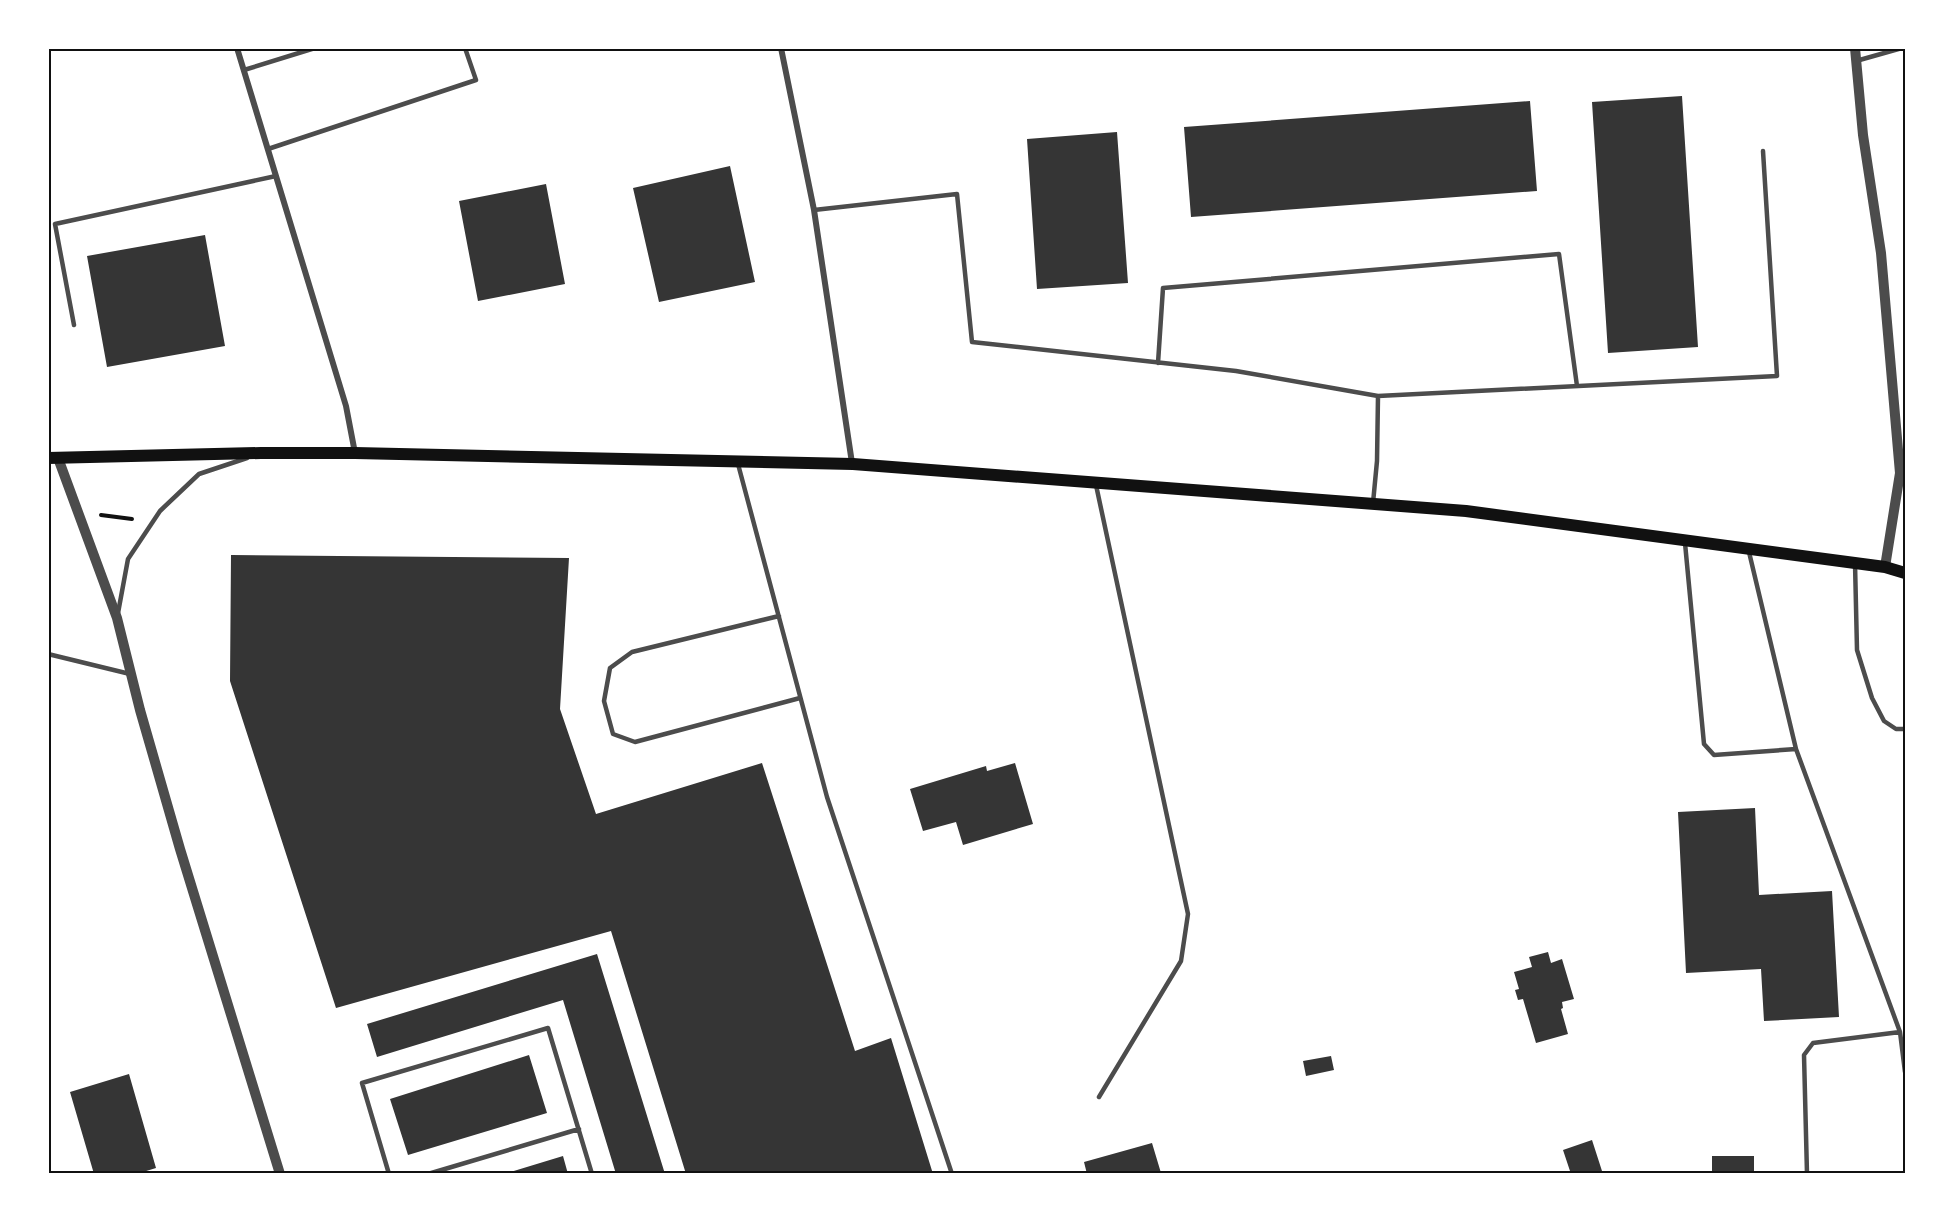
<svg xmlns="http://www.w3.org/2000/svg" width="1953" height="1222" font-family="Georgia,serif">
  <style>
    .building { fill: #353535 }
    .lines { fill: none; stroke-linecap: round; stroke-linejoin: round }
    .path { stroke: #111; stroke-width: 4 }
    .service { stroke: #4c4c4c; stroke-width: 4.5 }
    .minor { stroke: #4c4c4c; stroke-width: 6 }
    .tertiary { stroke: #4c4c4c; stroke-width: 10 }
    .secondary { stroke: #111; stroke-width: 12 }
    .neatline { fill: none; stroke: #111; stroke-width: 2 }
  </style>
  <rect width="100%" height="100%" fill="#fff"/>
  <!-- building -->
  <path class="building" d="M 1682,96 L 1698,347 L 1608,353 L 1592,102 Z
    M 1530,101 L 1537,191 L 1191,217 L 1184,127 Z
    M 1117,132 L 1128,283 L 1037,289 L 1027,139 Z
    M 730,166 L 755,282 L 659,302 L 633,188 Z
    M 546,184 L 565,284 L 478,301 L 459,201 Z
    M 205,235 L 225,346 L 107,367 L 87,256 Z
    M 231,555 L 569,558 L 560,709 L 596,814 L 762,763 L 855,1051 L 891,1038 L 933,1174 L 686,1174 L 611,931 L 336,1008 L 230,681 Z
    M 1015,763 L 1033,824 L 963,845 L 956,822 L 923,831 L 910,789 L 986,766 L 987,771 Z
    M 1755,808 L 1759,895 L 1832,891 L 1839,1017 L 1764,1021 L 1761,969 L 1686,973 L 1678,812 Z
    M 1548,952 L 1551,963 L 1562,959 L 1574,999 L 1562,1002 L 1563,1008 L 1561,1009 L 1568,1034 L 1536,1043 L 1523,999 L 1518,1000 L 1515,990 L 1519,989 L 1514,972 L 1532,967 L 1529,957 Z
    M 597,954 L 665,1174 L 616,1174 L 563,1000 L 377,1057 L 367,1024 Z
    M 529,1055 L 547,1113 L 408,1155 L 390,1099 Z
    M 1331,1056 L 1334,1070 L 1306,1076 L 1303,1061 Z
    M 129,1074 L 156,1168 L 143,1172 L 144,1174 L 94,1174 L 70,1092 Z
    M 1592,1140 L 1602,1171 L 1594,1174 L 1571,1174 L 1563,1150 Z
    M 1152,1143 L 1161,1173 L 1087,1174 L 1084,1162 Z
    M 563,1156 L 568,1174 L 507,1174 L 507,1173 Z
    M 1712,1156 L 1754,1156 L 1754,1174 L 1712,1174 Z"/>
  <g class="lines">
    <!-- path -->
    <path class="path" d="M 101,515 L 132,519"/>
    <!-- service -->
    <path class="service" d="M 1856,61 L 1902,48
      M 244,70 L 315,48
      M 268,149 L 476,80 L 465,48
      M 814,210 L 957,194 L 972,342 L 1236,371 L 1378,396 L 1377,461 L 1373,503
      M 74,325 L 55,224 L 276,176
      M 1158,363 L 1163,288 L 1559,254 L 1577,386
      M 1378,396 L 1777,376 L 1763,151
      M 738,464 L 827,797 L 952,1174
      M 1096,485 L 1188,914 L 1181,961 L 1099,1097
      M 1685,543 L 1704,744 L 1714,755 L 1796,749 L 1749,552
      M 1855,563 L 1857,650 L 1872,698 L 1884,721 L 1896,729 L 1905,729
      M 118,613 L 128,559 L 160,511 L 199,474 L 247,458
      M 779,616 L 632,652 L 610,668 L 604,701 L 613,734 L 635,742 L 800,698
      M 48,654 L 130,674
      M 1796,749 L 1900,1032 L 1905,1072
      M 389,1174 L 362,1083 L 548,1028 L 592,1174
      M 428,1174 L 579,1129
      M 1807,1174 L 1804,1055 L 1813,1043 L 1900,1032"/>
    <!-- minor -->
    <path class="minor" d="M 237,48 L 346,406 L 355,453
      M 781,48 L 814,210 L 852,463"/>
    <!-- tertiary -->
    <path class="tertiary" d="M 1855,48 L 1863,135 L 1881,253 L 1900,473 L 1885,567
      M 58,458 L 117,618 L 140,710 L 180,849 L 280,1174"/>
    <!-- secondary -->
    <path class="secondary" d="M 48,458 L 261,453 L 355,453 L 853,464 L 1466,511 L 1885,567 L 1905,573"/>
  </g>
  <!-- border -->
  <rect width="1953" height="1222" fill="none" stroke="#ffffff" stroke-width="99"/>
  <rect x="50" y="50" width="1854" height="1122" class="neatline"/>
</svg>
